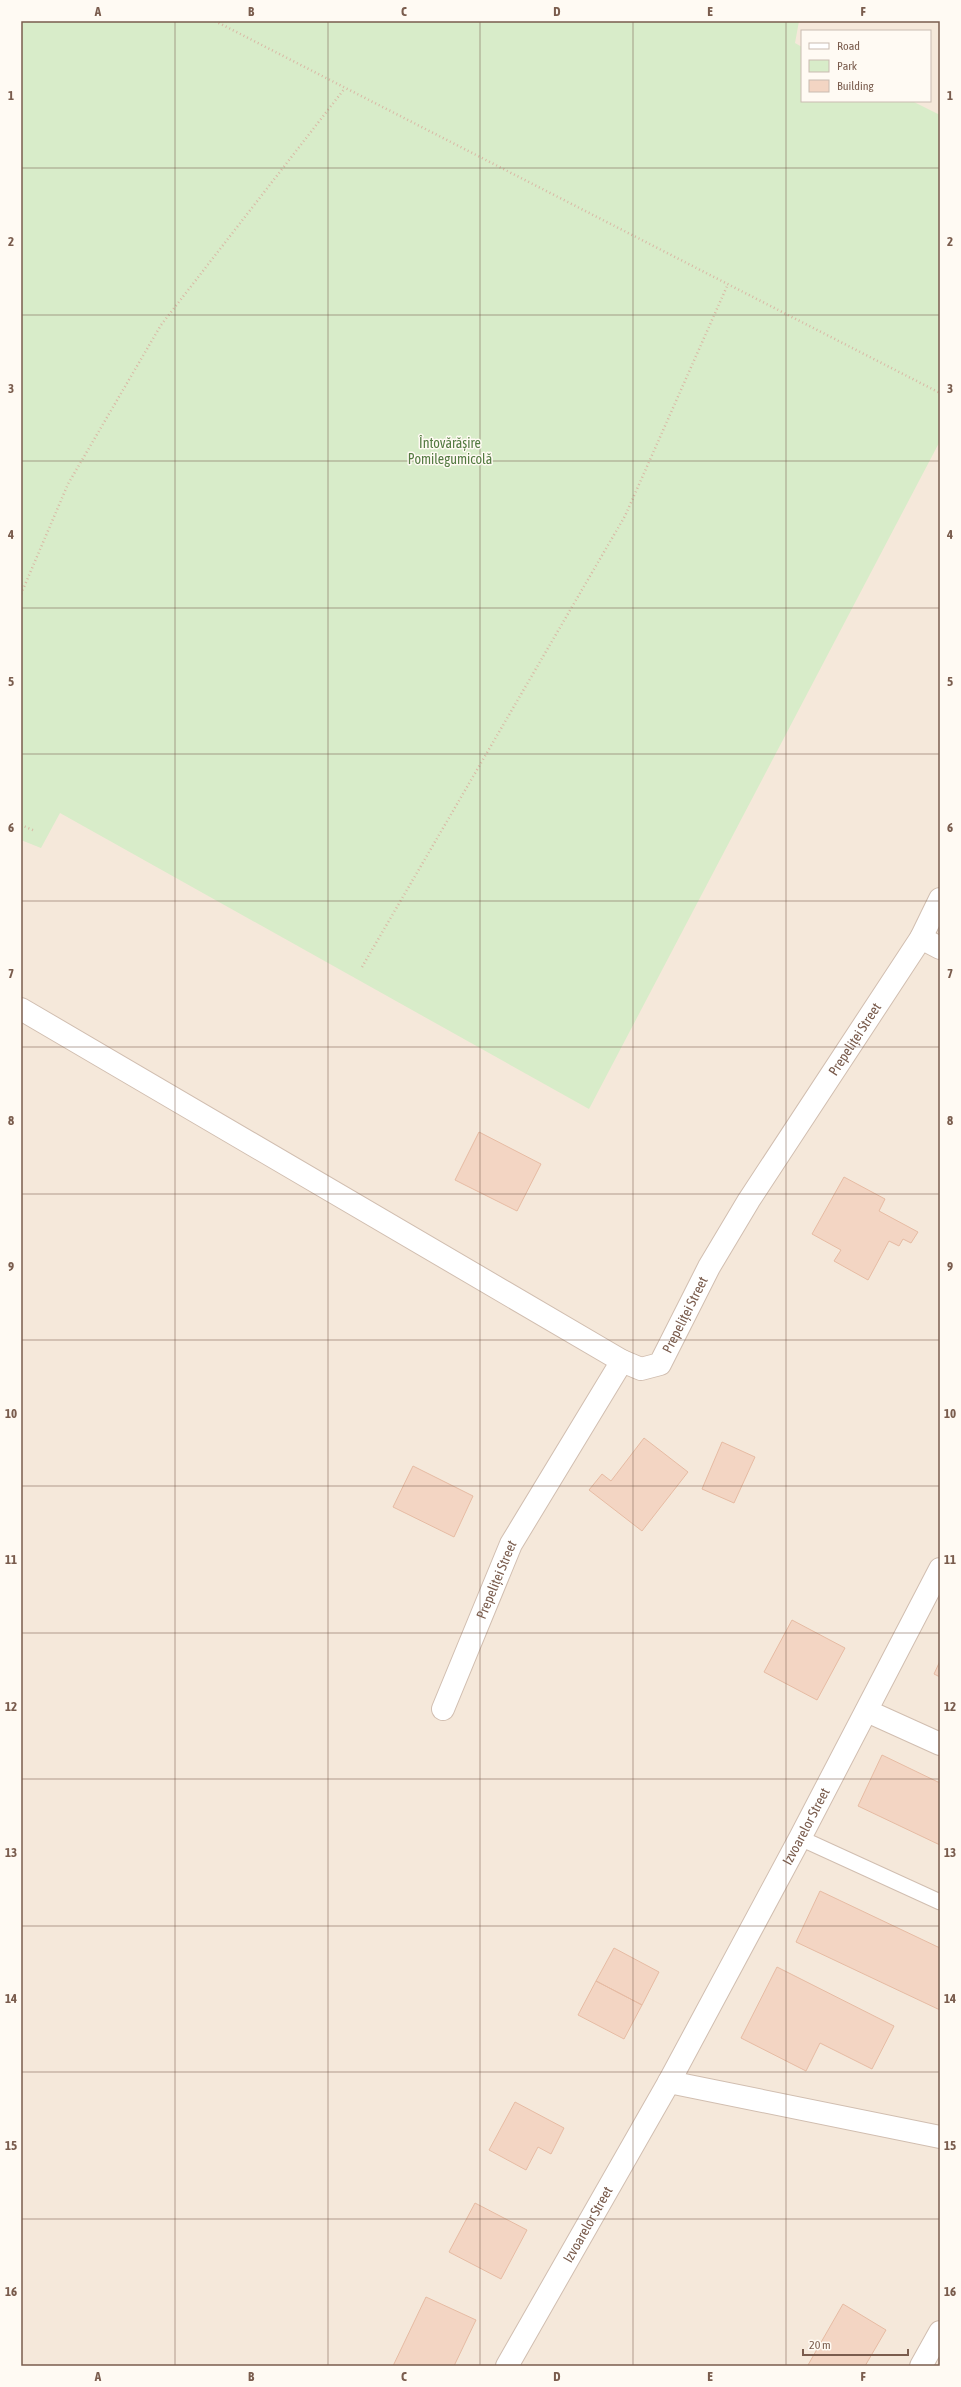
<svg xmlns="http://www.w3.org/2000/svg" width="961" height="2387" font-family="'Asap Condensed',sans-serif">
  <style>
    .residential { fill: #f5e8da; fill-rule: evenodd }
    .green { fill: #d8ecc9 }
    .building { fill: #f3d5c3; stroke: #e6bba3 }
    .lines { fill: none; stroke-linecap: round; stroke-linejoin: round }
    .service-casing { stroke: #d1beb0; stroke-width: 17 }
    .minor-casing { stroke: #d1beb0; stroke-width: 24 }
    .path { stroke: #d9b8a5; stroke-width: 2.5; stroke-dasharray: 1 3; stroke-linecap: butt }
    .service { stroke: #fff; stroke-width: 15 }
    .minor { stroke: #fff; stroke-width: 22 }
    .grid { fill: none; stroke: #7a5c4d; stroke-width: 1; stroke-opacity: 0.55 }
    .labels { text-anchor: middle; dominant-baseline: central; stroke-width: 3; stroke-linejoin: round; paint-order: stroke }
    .park-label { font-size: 14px; fill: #537a41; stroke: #fffaf3 }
    .street-label { font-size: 14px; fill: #7a5c4d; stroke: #fffaf3 }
    .neatline { fill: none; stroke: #7a5c4d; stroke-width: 1.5 }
    .grid-label { font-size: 13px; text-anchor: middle; font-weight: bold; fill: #7a5c4d }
  </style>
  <rect width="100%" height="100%" fill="#fdf6ec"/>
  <!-- residential -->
  <path class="residential" d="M 21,21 L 940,21 L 940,2366 L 21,2366 ZM 802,31 L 930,31 L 930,101 L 802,101 Z"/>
  <!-- green -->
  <path class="green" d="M 21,21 L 799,21 L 795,43 L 802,47 L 802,101 L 912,101 L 940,115 L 940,441 L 589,1109 L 60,813 L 41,848 L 21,840 Z"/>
  <!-- building -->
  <path class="building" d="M 479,1132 L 541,1164 L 517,1211 L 455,1180 Z
    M 844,1177 L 885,1199 L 879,1211 L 918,1232 L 911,1243 L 903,1239 L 899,1246 L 889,1241 L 868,1280 L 834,1261 L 841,1250 L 812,1234 Z
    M 644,1438 L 688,1472 L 642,1531 L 589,1490 L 602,1474 L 611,1481 Z
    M 722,1442 L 755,1457 L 734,1503 L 702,1489 Z
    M 413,1466 L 473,1496 L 454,1537 L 393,1507 Z
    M 792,1620 L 845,1648 L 817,1700 L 764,1672 Z
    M 940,1661 L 940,1677 L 934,1674 Z
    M 882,1755 L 940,1783 L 940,1845 L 858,1806 Z
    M 820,1891 L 940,1948 L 940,2010 L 796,1942 Z
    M 614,1948 L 659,1972 L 642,2005 L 596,1981 Z
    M 777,1967 L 894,2026 L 872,2069 L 820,2043 L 806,2071 L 741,2038 Z
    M 596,1981 L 642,2005 L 624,2039 L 578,2015 Z
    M 515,2102 L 564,2128 L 551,2154 L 538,2147 L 526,2170 L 489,2150 Z
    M 475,2203 L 527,2230 L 501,2279 L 449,2252 Z
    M 426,2297 L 476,2320 L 454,2366 L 393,2366 Z
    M 843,2304 L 886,2330 L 865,2366 L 809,2366 L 808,2365 Z"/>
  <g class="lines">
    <defs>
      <path id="service" d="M 800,1838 L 940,1902"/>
      <g id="minor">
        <path d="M 921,938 L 940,948"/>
        <path d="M 21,1009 L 622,1361"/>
        <path id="s1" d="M 443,1709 L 511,1544 L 622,1361 L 641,1369 L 660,1364 L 709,1267 L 749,1200 L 921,938 L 940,899"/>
        <path d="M 867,1711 L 940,1744"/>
        <path d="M 669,2082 L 940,2137"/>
        <path id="s2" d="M 507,2366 L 669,2082 L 800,1838 L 940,1569"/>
        <path d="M 921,2366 L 940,2332"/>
      </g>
    </defs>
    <!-- service casing -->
    <use href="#service" class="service-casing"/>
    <!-- minor casing -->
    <use href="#minor" class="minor-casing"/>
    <!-- path -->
    <path class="path" d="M 215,21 L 940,393
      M 21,594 L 68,484 L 161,325 L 345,88
      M 21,825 L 35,831
      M 362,967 L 625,516 L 728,284"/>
    <!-- service -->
    <use href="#service" class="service"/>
    <!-- minor -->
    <use href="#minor" class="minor"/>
  </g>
  <!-- grid -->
  <path class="grid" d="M 175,21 L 175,2366M 328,21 L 328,2366M 480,21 L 480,2366M 633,21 L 633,2366M 786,21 L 786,2366M 21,168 L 940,168M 21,315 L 940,315M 21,461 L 940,461M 21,608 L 940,608M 21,754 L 940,754M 21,901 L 940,901M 21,1047 L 940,1047M 21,1194 L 940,1194M 21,1340 L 940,1340M 21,1486 L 940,1486M 21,1633 L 940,1633M 21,1779 L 940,1779M 21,1926 L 940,1926M 21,2072 L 940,2072M 21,2219 L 940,2219"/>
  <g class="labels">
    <!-- park labels -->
    <g class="park-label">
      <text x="450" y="443">Întovărășire<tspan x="450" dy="16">Pomilegumicolă</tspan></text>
    </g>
    <!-- street labels -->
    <g class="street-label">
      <text stroke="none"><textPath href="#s1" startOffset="812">Prepeliței Street</textPath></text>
      <text stroke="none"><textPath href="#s1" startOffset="488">Prepeliței Street</textPath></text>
      <text stroke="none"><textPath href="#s1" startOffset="140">Prepeliței Street</textPath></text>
      <text stroke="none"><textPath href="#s2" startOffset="617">Izvoarelor Street</textPath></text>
      <text stroke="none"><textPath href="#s2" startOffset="163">Izvoarelor Street</textPath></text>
    </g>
  </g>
  <!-- border -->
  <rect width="961" height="2387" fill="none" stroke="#fffaf3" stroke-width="44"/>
  <!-- legend -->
  <rect x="801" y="30" width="130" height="72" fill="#fffaf3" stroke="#cabbb1"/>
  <rect x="809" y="43" width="20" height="6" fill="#ffffff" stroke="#cabbb1"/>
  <text x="837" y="50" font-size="12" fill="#7a5c4d">Road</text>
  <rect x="809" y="60" width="20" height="12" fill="#d8ecc9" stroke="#cabbb1"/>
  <text x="837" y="70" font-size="12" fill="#7a5c4d">Park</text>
  <rect x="809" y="80" width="20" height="12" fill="#f3d5c3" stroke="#cabbb1"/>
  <text x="837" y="90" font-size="12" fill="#7a5c4d">Building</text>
  <!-- scale -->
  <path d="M803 2349v6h105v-6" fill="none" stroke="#7a5c4d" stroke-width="2"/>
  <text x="809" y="2349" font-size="12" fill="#7a5c4d" stroke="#fffaf3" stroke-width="3" paint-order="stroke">20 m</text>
  <rect x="22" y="22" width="917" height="2343" class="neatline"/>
  <g class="grid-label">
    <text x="98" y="16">A</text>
    <text x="251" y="16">B</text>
    <text x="404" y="16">C</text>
    <text x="557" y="16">D</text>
    <text x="710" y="16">E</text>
    <text x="863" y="16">F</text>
    <text x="11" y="100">1</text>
    <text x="950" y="100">1</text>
    <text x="11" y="246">2</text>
    <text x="950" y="246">2</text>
    <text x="11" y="393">3</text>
    <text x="950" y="393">3</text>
    <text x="11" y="539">4</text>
    <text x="950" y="539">4</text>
    <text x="11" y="686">5</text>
    <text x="950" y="686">5</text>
    <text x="11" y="832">6</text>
    <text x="950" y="832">6</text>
    <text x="11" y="978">7</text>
    <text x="950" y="978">7</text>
    <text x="11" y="1125">8</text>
    <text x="950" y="1125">8</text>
    <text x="11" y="1271">9</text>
    <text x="950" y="1271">9</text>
    <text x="11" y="1418">10</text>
    <text x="950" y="1418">10</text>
    <text x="11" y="1564">11</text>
    <text x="950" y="1564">11</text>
    <text x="11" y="1711">12</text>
    <text x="950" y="1711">12</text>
    <text x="11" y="1857">13</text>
    <text x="950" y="1857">13</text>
    <text x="11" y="2003">14</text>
    <text x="950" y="2003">14</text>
    <text x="11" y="2150">15</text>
    <text x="950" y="2150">15</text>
    <text x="11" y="2296">16</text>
    <text x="950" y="2296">16</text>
    <text x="98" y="2381">A</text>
    <text x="251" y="2381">B</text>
    <text x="404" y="2381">C</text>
    <text x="557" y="2381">D</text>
    <text x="710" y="2381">E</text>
    <text x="863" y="2381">F</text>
  </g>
</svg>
